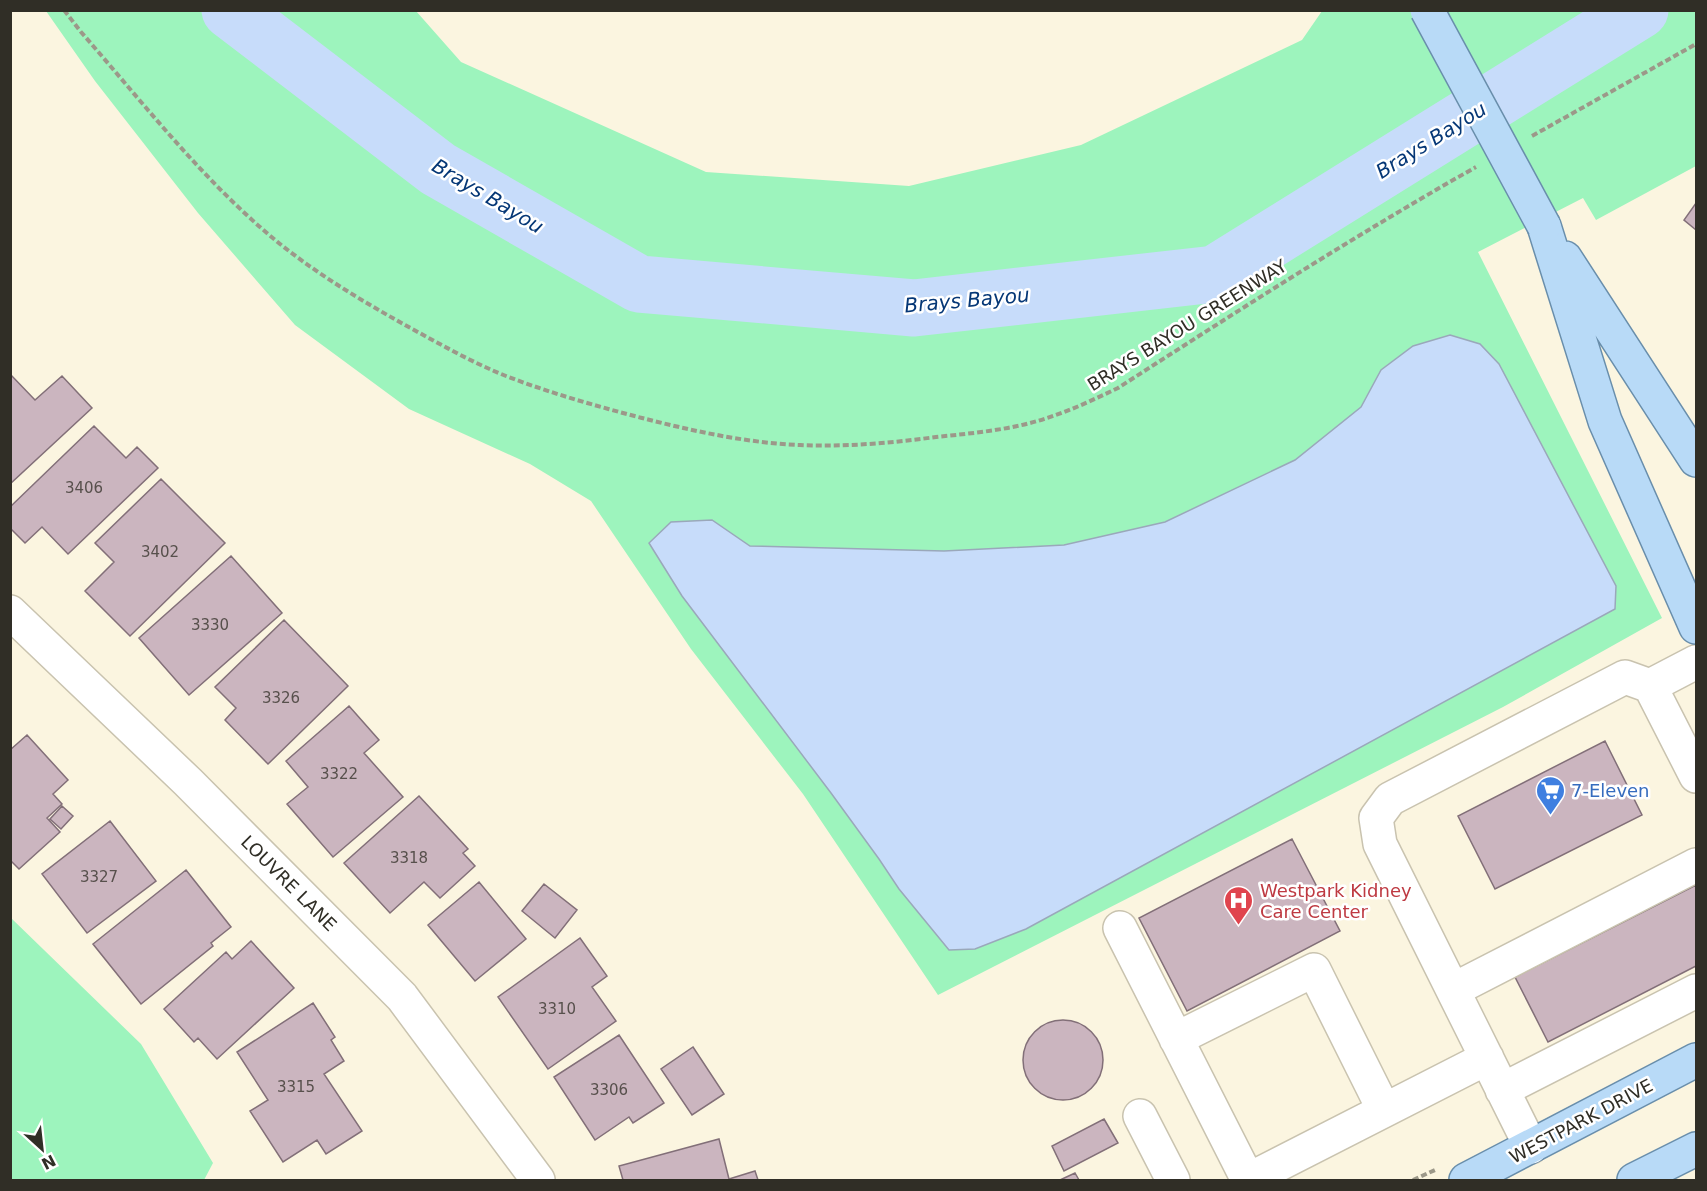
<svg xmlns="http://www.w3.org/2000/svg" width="1707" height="1191" font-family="'DejaVu Sans',sans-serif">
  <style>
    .green { fill: #9df4bd }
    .water { fill: #c7dcfa; stroke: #9aa8ba; stroke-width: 1.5 }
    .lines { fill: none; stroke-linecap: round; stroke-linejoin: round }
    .river { stroke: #c7dcfa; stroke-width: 57 }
    .building { fill: #cbb5bf; stroke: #826f78; stroke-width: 1.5 }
    .minor-casing { stroke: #c9c3af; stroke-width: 36 }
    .major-casing { stroke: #698eab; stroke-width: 36 }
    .path { stroke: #9c9889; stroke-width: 4; stroke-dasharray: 6 3; stroke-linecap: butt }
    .minor { stroke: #fff; stroke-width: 33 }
    .major { stroke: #b8daf7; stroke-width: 33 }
    .major-bridge-casing { stroke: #698eab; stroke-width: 36; stroke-linecap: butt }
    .major-bridge { stroke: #b8daf7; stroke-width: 33 }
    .labels { text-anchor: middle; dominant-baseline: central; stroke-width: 5; stroke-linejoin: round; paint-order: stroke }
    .number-label { font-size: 15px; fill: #57504c }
    .street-label { font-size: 18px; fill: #302e26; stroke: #fff }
    .shop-label { font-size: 18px; fill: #366cbe; stroke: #fff; text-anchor: start }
    .health-label { font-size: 18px; fill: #be3a42; stroke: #fff; text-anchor: start }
    .water-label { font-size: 20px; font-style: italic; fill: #053776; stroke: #fff }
  </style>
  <rect width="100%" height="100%" fill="#fbf5e0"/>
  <!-- green -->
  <path class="green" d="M 46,11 L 416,11 L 461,62 L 706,172 L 909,186 L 1081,145 L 1302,40 L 1322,11 L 1696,11 L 1696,166 L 1596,220 L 1583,198 L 1478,252 L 1662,618 L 1503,707 L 938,995 L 803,794 L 691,649 L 591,501 L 530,464 L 409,409 L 295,325 L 198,213 L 95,81 Z
    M 11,918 L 141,1044 L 213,1163 L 204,1180 L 11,1180 Z"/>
  <!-- water -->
  <path class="water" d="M 1450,335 L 1480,344 L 1499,364 L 1616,586 L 1615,609 L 1026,929 L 975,949 L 949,950 L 899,889 L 879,859 L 831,793 L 682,596 L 649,543 L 671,522 L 712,520 L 750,546 L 944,551 L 1064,545 L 1165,522 L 1295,460 L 1361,407 L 1381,370 L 1413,346 Z"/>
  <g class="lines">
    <!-- river -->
    <path class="river" d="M 230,10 L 438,169 L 639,284 L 914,308 L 1215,274 L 1640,10"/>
  </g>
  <!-- building -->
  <path class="building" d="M 1696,203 L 1696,230 L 1684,220 Z
    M 10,374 L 35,400 L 62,376 L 92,408 L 10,484 Z
    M 94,426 L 126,458 L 137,447 L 158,468 L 68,554 L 42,527 L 25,543 L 10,528 L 10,507 Z
    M 161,479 L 225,543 L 130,636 L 85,591 L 114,562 L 95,543 Z
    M 231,556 L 282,613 L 189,695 L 139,638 Z
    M 284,620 L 348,686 L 268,764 L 225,720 L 236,708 L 215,687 Z
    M 349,706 L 379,740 L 364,753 L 403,797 L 333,857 L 287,804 L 308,787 L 286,761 Z
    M 27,735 L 68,780 L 53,794 L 62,804 L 47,818 L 60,832 L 19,869 L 10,860 L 10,750 Z
    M 1605,741 L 1642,815 L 1495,889 L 1458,816 Z
    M 419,796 L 468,849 L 463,853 L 475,866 L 440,898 L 424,882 L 390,913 L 344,863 Z
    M 62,806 L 73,816 L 61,829 L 50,819 Z
    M 110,821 L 156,881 L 87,933 L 42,874 Z
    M 1292,839 L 1340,931 L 1187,1011 L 1139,918 Z
    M 186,870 L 231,927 L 211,943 L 213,946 L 141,1004 L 93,944 Z
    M 479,882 L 526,939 L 475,981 L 428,925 Z
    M 544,884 L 577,910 L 555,938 L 522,911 Z
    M 1696,885 L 1696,966 L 1548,1042 L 1515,977 Z
    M 580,938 L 607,976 L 592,987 L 616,1021 L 548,1069 L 498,997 Z
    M 251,941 L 294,988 L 217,1059 L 198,1038 L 194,1042 L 164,1009 L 226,952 L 232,959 Z
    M 313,1003 L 335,1037 L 331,1040 L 344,1061 L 324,1074 L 362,1131 L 326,1154 L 317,1140 L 283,1162 L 250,1111 L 268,1100 L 237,1052 Z
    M1023 1060a40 40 0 1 1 80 0a40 40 0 1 1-80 0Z
    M 619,1035 L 664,1103 L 633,1123 L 629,1117 L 595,1140 L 554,1077 Z
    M 693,1047 L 724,1094 L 692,1115 L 661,1069 Z
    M 1104,1119 L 1118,1143 L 1064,1171 L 1052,1146 Z
    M 719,1139 L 729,1179 L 755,1171 L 758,1180 L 623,1180 L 619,1166 Z
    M 1075,1173 L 1079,1180 L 1060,1180 Z"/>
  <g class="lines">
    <defs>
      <path id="minor" d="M 10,612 L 188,782 L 402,997 L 538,1180
        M 1650,686 L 1696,776
        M 1120,928 L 1248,1180
        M 1453,990 L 1696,865
        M 1176,1039 L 1314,970 L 1384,1110
        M 1502,1090 L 1696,991
        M 1140,1116 L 1173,1180
        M 1531,1147 L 1380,844 L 1376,818 L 1390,799 L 1625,677 L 1650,686 L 1696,662
        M 1248,1180 L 1487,1058"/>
      <path id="major" d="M 1544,226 L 1605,421 L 1696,627
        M 1565,258 L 1696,460
        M 1466,1180 L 1696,1060
        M 1634,1180 L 1696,1149"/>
    </defs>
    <!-- minor casing -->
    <use href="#minor" class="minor-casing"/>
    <!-- major casing -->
    <use href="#major" class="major-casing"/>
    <!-- path -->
    <path class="path" d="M 64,10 L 81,32 C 145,105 205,183 280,244 C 319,275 362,301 405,325 C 438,343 471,362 506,376 C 550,393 596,406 642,418 C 693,431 747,443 800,445 C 846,447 891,443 936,437 C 974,433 1011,430 1047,418 C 1072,410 1095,399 1118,388 C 1236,312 1354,236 1476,167
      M 1532,136 L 1696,44
      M 1413,1180 L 1435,1170"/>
    <!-- minor -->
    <use href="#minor" class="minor"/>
    <!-- major -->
    <use href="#major" class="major"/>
    <defs>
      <path id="major-bridge" d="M 1427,10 L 1544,226"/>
    </defs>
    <!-- major-bridge casing -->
    <use href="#major-bridge" class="major-bridge-casing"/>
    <!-- major-bridge -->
    <use href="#major-bridge" class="major-bridge"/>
  </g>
  <!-- icons -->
  <defs>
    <symbol id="supermarket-pin" viewBox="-11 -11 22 30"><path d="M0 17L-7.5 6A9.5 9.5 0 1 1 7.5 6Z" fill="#3f7fe0" stroke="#fff"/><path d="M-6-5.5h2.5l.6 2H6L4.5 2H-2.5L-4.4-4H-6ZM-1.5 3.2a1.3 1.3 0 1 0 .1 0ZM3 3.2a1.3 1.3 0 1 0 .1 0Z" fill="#fff"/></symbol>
    <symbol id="hospital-pin" viewBox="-11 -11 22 30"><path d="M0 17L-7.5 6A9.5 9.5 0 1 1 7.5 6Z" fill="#e0444e" stroke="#fff"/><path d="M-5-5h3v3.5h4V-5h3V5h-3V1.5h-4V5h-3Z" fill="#fff"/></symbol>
  </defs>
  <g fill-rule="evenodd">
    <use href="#supermarket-pin" x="1534" y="774" width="33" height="45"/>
    <use href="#hospital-pin" x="1222" y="884" width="33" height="45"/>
  </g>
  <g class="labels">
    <!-- number labels -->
    <g class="number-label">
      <text x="84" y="488">3406</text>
      <text x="160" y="552">3402</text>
      <text x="210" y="625">3330</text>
      <text x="281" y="698">3326</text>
      <text x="339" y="774">3322</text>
      <text x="409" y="858">3318</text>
      <text x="99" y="877">3327</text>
      <text x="557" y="1009">3310</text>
      <text x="296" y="1087">3315</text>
      <text x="609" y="1090">3306</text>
    </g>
    <!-- street labels -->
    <g class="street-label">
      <text transform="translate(1187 325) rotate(-32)">BRAYS BAYOU GREENWAY</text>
      <text transform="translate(289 883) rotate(45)">LOUVRE LANE</text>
      <text transform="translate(1581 1121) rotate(-28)">WESTPARK DRIVE</text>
    </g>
    <!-- shop labels -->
    <g class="shop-label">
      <text x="1571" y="790">7-Eleven</text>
    </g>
    <!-- health labels -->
    <g class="health-label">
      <text x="1260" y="890">Westpark Kidney<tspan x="1260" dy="21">Care Center</tspan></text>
    </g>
    <!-- water labels -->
    <g class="water-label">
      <text transform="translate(1431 140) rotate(-32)">Brays Bayou</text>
      <text transform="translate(488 196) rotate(31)">Brays Bayou</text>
      <text transform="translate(967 300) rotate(-5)">Brays Bayou</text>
    </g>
  </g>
  <!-- border -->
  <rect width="1707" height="1191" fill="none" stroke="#302e26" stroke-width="24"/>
  <!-- north arrow -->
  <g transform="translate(42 1149) rotate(153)" stroke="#ffffff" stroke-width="4.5" paint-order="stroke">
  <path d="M0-4.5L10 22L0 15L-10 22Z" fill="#302e26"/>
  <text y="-9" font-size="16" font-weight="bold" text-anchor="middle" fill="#302e26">N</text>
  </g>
</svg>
